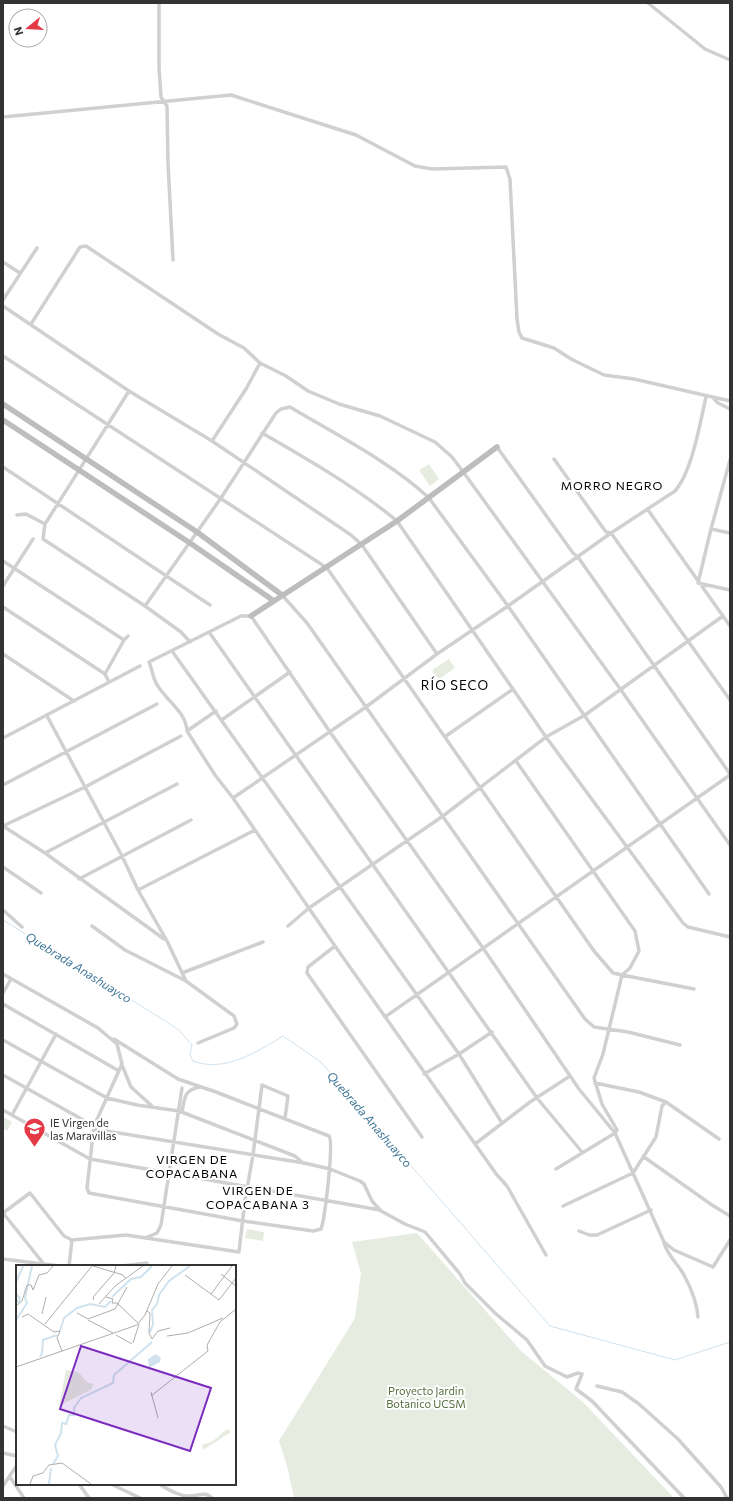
<svg xmlns="http://www.w3.org/2000/svg" width="733" height="1501" font-family="Commissioner,sans-serif">
  <style>
    .green { fill: #e6ecdf }
    .lines { fill: none; stroke-linecap: round; stroke-linejoin: round }
    .stream { stroke: #cfe2ee; stroke-width: 1 }
    .street { stroke: #d0d0d0; stroke-width: 3.5 }
    .secondary { stroke: #bdbdbd; stroke-width: 5.5 }
    .labels { text-anchor: middle; dominant-baseline: central; stroke-width: 4; stroke-linejoin: round; paint-order: stroke }
    .poi-label { font-size: 11px; fill: #333; stroke: #fff; text-anchor: start }
    .park-label { font-size: 11px; fill: #56703f; stroke: #fff }
    .neighbourhood-label { font-size: 12px; letter-spacing: 1px; fill: #000; stroke: #fff }
    .water-label { font-size: 12px; font-style: italic; fill: #3f7597; stroke: #fff }
    .quarter-label { font-size: 13px; letter-spacing: 1px; fill: #000; stroke: #fff }
    .inset-river { fill: none; stroke: #cfe2ee; stroke-width: 2 }
    .inset-road { fill: none; stroke: #adadad; stroke-width: 1 }
    .view { fill: #7b2cbf; fill-opacity: 0.15; stroke: #7b2cbf; stroke-width: 2 }
    .inset-edge { fill: none; stroke: #333; stroke-width: 2 }
  </style>
  <rect width="100%" height="100%" fill="#fff"/>
  <!-- green -->
  <path class="green" d="M 429,464 L 439,479 L 430,486 L 419,470 Z
    M 449,659 L 455,668 L 439,679 L 432,670 Z
    M 3,1117 L 12,1122 L 7,1131 L 3,1128 Z
    M 247,1229 L 264,1232 L 263,1241 L 245,1238 Z
    M 417,1233 L 521,1351 L 583,1402 L 674,1498 L 294,1498 L 287,1466 L 279,1441 L 355,1318 L 361,1273 L 352,1242 Z"/>
  <g class="lines">
    <!-- stream -->
    <path class="stream" d="M 3,920 L 178,1029 L 192,1045 L 190,1055 L 193,1061 C 224,1073 257,1052 283,1036 L 321,1062 L 550,1326 L 675,1360 L 730,1342"/>
    <!-- street -->
    <path class="street" d="M 159,3 L 159,68 L 161,97 L 167,106 L 168,163 L 173,260
      M 648,3 L 705,49 L 730,60
      M 3,117 L 231,95 L 356,135 L 415,166 L 432,169 L 506,167 L 510,179 L 517,319 L 519,332 L 522,338 L 554,348 L 571,359 L 604,375 L 634,379 L 730,401
      M 3,262 L 20,273
      M 3,300 L 37,248
      M 3,306 L 129,391 L 212,441 L 351,535 L 362,545 L 437,654
      M 31,324 L 80,247 L 86,246 L 218,334 L 244,348 L 260,363 L 286,376 L 308,391 L 339,404 L 380,416 L 435,442 L 452,457 L 464,473 L 621,690 L 730,845
      M 3,356 L 327,568 L 594,951 L 613,973 L 622,975 L 603,1054 L 594,1078 L 602,1104 L 617,1130 L 615,1133 L 556,1169
      M 129,391 L 45,524 L 43,539 L 145,606
      M 714,399 L 718,403 L 730,409
      M 262,433 C 309,460 356,487 397,521 L 546,737 L 683,923 L 688,927 L 730,937
      M 212,441 L 246,389 L 260,363
      M 497,447 L 573,553 L 578,557 L 730,774
      M 554,459 L 606,532 L 611,533 L 730,700
      M 730,460 L 711,529 L 698,583 L 730,590
      M 3,467 L 210,605
      M 648,510 L 730,626
      M 17,515 L 26,514 L 45,524
      M 711,529 L 730,533
      M 3,561 L 124,640
      M 3,586 L 33,539
      M 282,595 L 307,623 L 585,1019 L 594,1027 L 628,1032 L 680,1045
      M 3,607 L 105,674
      M 209,632 L 537,1098 L 582,1152
      M 190,642 L 181,632 L 145,606 L 221,498 L 276,413 L 281,409 L 290,407 C 335,434 392,463 429,498 L 508,606 L 709,894
      M 172,651 L 459,1054 L 502,1123
      M 3,654 L 74,701
      M 109,682 L 105,674 L 124,640 L 128,636
      M 47,716 L 122,856 L 138,890 L 167,941 L 186,981 L 234,1016 L 237,1024 L 234,1028 L 198,1043
      M 223,719 L 290,672
      M 187,731 L 216,711
      M 446,736 L 513,689
      M 3,738 L 140,666
      M 516,761 L 635,931 L 639,951 L 630,968 L 622,975
      M 3,785 L 157,704
      M 233,798 L 366,707 L 437,654 L 508,606 L 611,533 L 675,491 C 692,472 700,423 706,397
      M 3,826 L 85,787 L 181,736
      M 3,826 L 45,853 L 164,939
      M 45,853 L 177,784
      M 3,867 L 41,893
      M 79,879 L 191,820
      M 138,890 L 255,830
      M 3,910 L 22,927
      M 92,926 L 125,950 L 186,981
      M 288,926 L 309,908 L 443,816 L 546,737 L 585,715 L 723,616
      M 335,946 L 308,967 L 307,973 L 422,1137
      M 182,973 L 263,942
      M 3,974 L 98,1028 L 117,1044 L 122,1064 L 94,1126 L 87,1188 L 89,1193 L 243,1221 L 313,1231 L 321,1229 C 325,1218 334,1143 329,1136 L 216,1092 L 178,1079 L 114,1039
      M 622,975 L 694,989
      M 3,993 L 11,979
      M 3,1004 L 119,1071
      M 385,1017 L 730,775
      M 3,1040 L 107,1098 L 137,1105 L 179,1111 L 295,1156 L 303,1163
      M 122,1065 L 131,1087 L 152,1106
      M 424,1074 L 459,1054 L 492,1032
      M 3,1075 L 94,1126
      M 595,1083 L 639,1092 L 666,1102 L 719,1139
      M 3,1110 L 90,1159 L 380,1210
      M 182,1112 C 185,1097 184,1090 200,1087
      M 12,1115 L 56,1034
      M 94,1129 L 304,1163 L 330,1169 L 360,1181 L 364,1184 L 372,1201 L 381,1211 L 405,1224 L 425,1232 L 460,1274 L 465,1283 L 496,1314 L 527,1340 L 545,1366 L 567,1377 L 578,1373 L 582,1374 L 576,1389 L 592,1401 L 684,1498
      M 475,1144 L 530,1102 L 570,1076
      M 644,1157 L 712,1205 L 730,1216
      M 563,1206 L 633,1173 L 656,1137 L 662,1106 L 666,1102
      M 3,1213 L 30,1193 L 64,1236 L 72,1240 L 126,1235 L 239,1252 L 245,1200 L 253,1155 L 262,1085 L 288,1096 L 285,1118
      M 3,1213 L 43,1263
      M 579,1231 L 589,1235 L 597,1235 L 651,1210
      M 145,1238 L 157,1233 L 161,1225 L 182,1088
      M 664,1243 C 668,1256 678,1264 684,1275 C 691,1288 697,1303 698,1317
      M 546,1255 L 507,1186 L 497,1175 L 335,946 L 233,798 L 215,775 L 187,731 C 186,711 165,700 156,683 C 153,677 152,669 149,662 L 241,616 L 251,616 L 330,732 L 483,948 L 579,1089 L 615,1133 L 664,1242 L 674,1250 L 713,1267 L 730,1240
      M 3,1259 L 60,1266
      M 69,1266 L 72,1240
      M 122,1266 L 147,1263
      M 597,1386 L 622,1392 L 639,1404 L 678,1439 L 721,1487 L 727,1498
      M 3,1426 L 17,1432
      M 3,1453 L 17,1456
      M 10,1477 L 24,1498
      M 79,1484 L 89,1498
      M 111,1484 L 140,1498
      M 159,1484 C 168,1489 178,1496 188,1496 C 197,1497 205,1490 212,1498
      M 3,1486 L 17,1465"/>
    <!-- secondary -->
    <path class="secondary" d="M 3,404 L 197,532 L 282,595
      M 3,420 L 190,543 L 274,601
      M 251,616 L 397,521 L 497,447"/>
  </g>
  <!-- icons -->
  <defs>
    <symbol id="school-pin" viewBox="-11 -11 22 30"><path d="M0 17L-7.5 6A9.5 9.5 0 1 1 7.5 6Z" fill="#e63946" stroke="#fff"/><path d="M0-5L7-2L0 1L-7-2ZM-4 1L0 2.5L4 1V4Q0 6-4 4Z" fill="#fff"/></symbol>
  </defs>
  <g fill-rule="evenodd">
    <use href="#school-pin" x="22" y="1116" width="25" height="34"/>
  </g>
  <g class="labels">
    <!-- poi labels -->
    <g class="poi-label">
      <text x="50" y="1122">IE Virgen de<tspan x="50" dy="13">las Maravillas</tspan></text>
    </g>
    <!-- park labels -->
    <g class="park-label">
      <text x="426" y="1390">Proyecto Jardin<tspan x="426" dy="13">Botanico UCSM</tspan></text>
    </g>
    <!-- neighbourhood labels -->
    <g class="neighbourhood-label">
      <text x="612" y="485">MORRO NEGRO</text>
      <text x="192" y="1159">VIRGEN DE<tspan x="192" dy="14">COPACABANA</tspan></text>
      <text x="258" y="1190">VIRGEN DE<tspan x="258" dy="14">COPACABANA 3</tspan></text>
    </g>
    <!-- water labels -->
    <g class="water-label">
      <text transform="translate(79 967) rotate(32)">Quebrada Anashuayco</text>
      <text transform="translate(370 1119) rotate(49)">Quebrada Anashuayco</text>
    </g>
    <!-- quarter labels -->
    <g class="quarter-label">
      <text x="455" y="685">RÍO SECO</text>
    </g>
  </g>
  <!-- overview -->
  <g transform="translate(16 1265)">
    <rect width="220" height="220" fill="#fff"/>
    <path d="M 50,105 L 62,107 L 71,117 L 77,119 L 76,124 L 43,141 ZM 211,164 L 215,167 L 187,185 L 186,180 L 197,176 Z" fill="#e6ecdf"/>
    <path d="M 140,89 L 145,93 L 144,97 L 133,103 L 132,94 Z" fill="#cfe2ee"/>
    <path class="inset-river" d="M 0,17 L 7,1M 0,29 L 4,33 L 3,37 L 0,35M 96,32 L 115,14 L 125,12 L 136,1M 0,55 L 11,38 L 9,33 L 16,1M 44,66 L 48,53 L 61,43 L 74,39 L 89,42 L 95,36M 134,67 L 137,59 L 136,45 L 141,39 L 143,30 L 153,16 L 174,1M 24,92 L 26,88 L 27,75 L 41,70M 37,199 L 42,191 L 39,180 L 45,168 L 46,158 L 50,159 L 53,150 L 58,150 L 58,143 L 65,133 L 97,118 L 98,110 L 136,77M 33,219 L 35,203"/>
    <path class="inset-road" d="M 77,1 L 107,10 L 110,14M 205,9 L 220,21M 169,10 L 203,35M 195,29 L 216,1M 90,32 L 97,34 L 96,38 L 101,38 L 122,58M 77,35 L 78,31 L 98,8 L 100,1M 203,35 L 220,13M 83,39 L 99,21 L 127,1M 0,41 L 6,36 L 11,20 L 15,20 L 17,25 L 23,10 L 31,8 L 37,1M 131,46 L 134,48 L 133,68 L 136,74 L 142,66 L 154,63M 61,48 L 72,54 L 99,44 L 111,22M 26,49 L 30,32M 6,52 L 12,49 L 38,67 L 44,66 L 41,73 L 46,86M 72,55 L 97,68M 29,59 L 76,1M 100,70 L 116,79M 151,71 L 172,68 L 207,53M 117,78 L 123,59M 0,102 L 121,60 L 129,50 L 142,19 L 156,1M 135,127 L 142,153M 135,131 L 192,86 L 191,80 L 204,57 L 220,44M 14,219 L 17,211 L 27,208 L 33,200 L 46,198 L 75,219"/>
    <path class="view" d="M 65,81 L 195,123 L 174,186 L 44,144 Z"/>
    <rect width="220" height="220" class="inset-edge"/>
  </g>
  <!-- border -->
  <rect width="733" height="1501" fill="none" stroke="#333333" stroke-width="8"/>
  <!-- north arrow -->
  <g transform="translate(28 28) rotate(252)"><circle r="19" fill="#ffffff" stroke="#adadad"/>
  <path d="M0-3L7 15L0 10L-7 15Z" fill="#e63946"/>
  <text y="-6" font-size="11" font-weight="bold" text-anchor="middle" fill="#333333">N</text>
  </g>
</svg>
